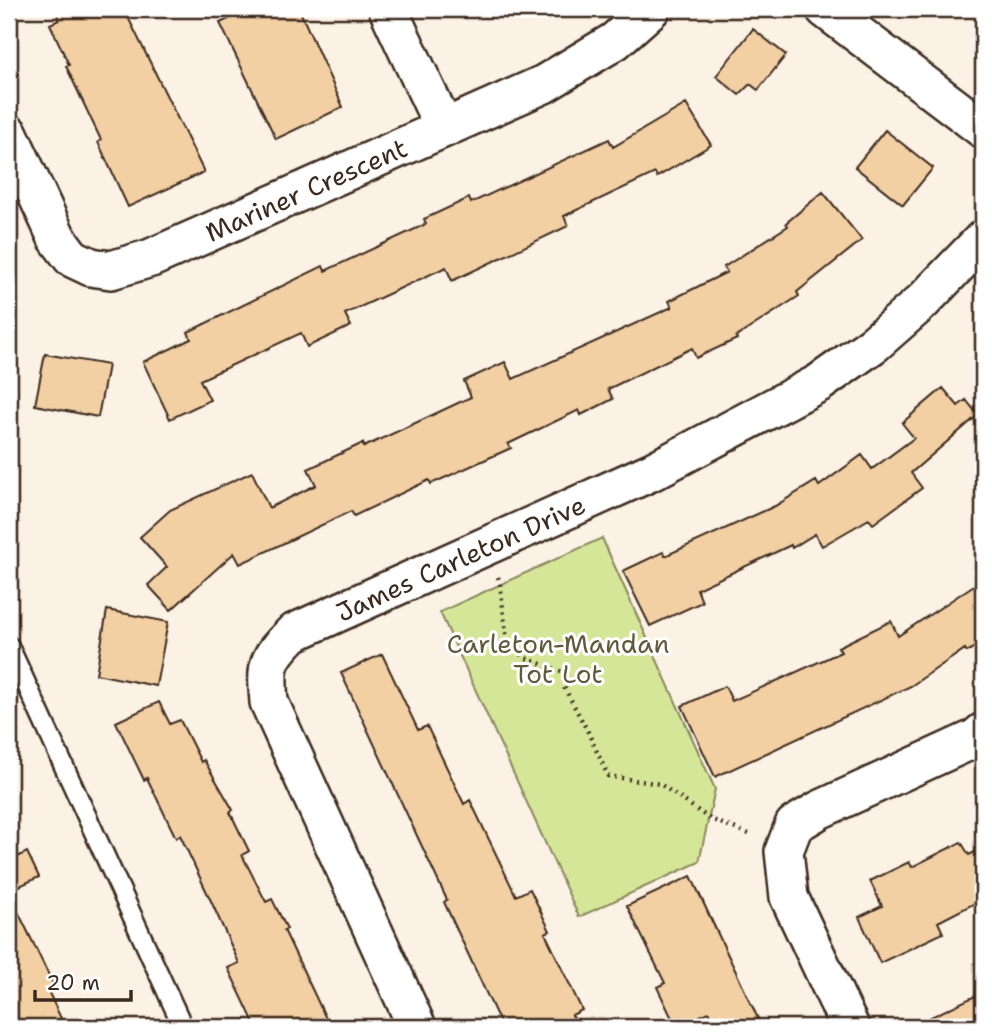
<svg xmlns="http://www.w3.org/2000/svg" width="992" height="1036" font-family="'Shantell Sans',sans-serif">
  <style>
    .green { fill: #d5e699; stroke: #88885c; stroke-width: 2 }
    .building { fill: #f3cfa4; stroke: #3b2a1e; stroke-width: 2 }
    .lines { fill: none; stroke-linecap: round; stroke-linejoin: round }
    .lane-casing { stroke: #3b2a1e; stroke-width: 23 }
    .street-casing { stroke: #3b2a1e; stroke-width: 42 }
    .path { stroke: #3b2a1e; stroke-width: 4.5; stroke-dasharray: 2 5; stroke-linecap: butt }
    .lane { stroke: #fff; stroke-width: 18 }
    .street { stroke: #fff; stroke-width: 37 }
    .labels { text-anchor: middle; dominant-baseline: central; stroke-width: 6; stroke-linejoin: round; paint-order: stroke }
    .street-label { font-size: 26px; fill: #3b2a1e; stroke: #fff }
    .park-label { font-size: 26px; fill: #62593d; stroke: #fff }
  </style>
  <rect width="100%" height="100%" fill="#fbf1e4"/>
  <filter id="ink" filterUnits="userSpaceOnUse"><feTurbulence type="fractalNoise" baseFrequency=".0143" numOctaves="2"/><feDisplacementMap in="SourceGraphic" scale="14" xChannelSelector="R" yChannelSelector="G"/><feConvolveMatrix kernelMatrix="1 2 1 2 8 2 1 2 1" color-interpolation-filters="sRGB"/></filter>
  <g filter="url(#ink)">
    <!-- green -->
    <path class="green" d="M 602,538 L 715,789 L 699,862 L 579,917 L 440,612 Z"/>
    <!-- building -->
    <path class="building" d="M 55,9 L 124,9 L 204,172 L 128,207 L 98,142 L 101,140 L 66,66 L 69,65 L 50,24 L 59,20 Z
      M 250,9 L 299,9 L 343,107 L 276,139 L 220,23 Z
      M 753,29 L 786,55 L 758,90 L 750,84 L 739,95 L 716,76 Z
      M 686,104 L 711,145 L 657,177 L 655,173 L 564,216 L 568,226 L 452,281 L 446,267 L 345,314 L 351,326 L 307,347 L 301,333 L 200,380 L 210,400 L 170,419 L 143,362 L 191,339 L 188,332 L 323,266 L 325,271 L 426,224 L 424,219 L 469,198 L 471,203 L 609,139 L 613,147 Z
      M 885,130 L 933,168 L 903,205 L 855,167 Z
      M 823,192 L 862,240 L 797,292 L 799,296 L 736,337 L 737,339 L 696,358 L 692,348 L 608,389 L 613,399 L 581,415 L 579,410 L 508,444 L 511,448 L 431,484 L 429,480 L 354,516 L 351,511 L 240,564 L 234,553 L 171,610 L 148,585 L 167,567 L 140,537 L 170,510 L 252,472 L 269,508 L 316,485 L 308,469 L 363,443 L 364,447 L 471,397 L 464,381 L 505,362 L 513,379 L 672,307 L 669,301 L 727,272 L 724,267 L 788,226 L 786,223 Z
      M 45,354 L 108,365 L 98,417 L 35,405 Z
      M 943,388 L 958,406 L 966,400 L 978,415 L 911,473 L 922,488 L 873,524 L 869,519 L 822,546 L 815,534 L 792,548 L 791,545 L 697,589 L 702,602 L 650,626 L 623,571 L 663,552 L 665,556 L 775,506 L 816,481 L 819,486 L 862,455 L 872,469 L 914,438 L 902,423 Z
      M 983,579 L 983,641 L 967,652 L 965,649 L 911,686 L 715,777 L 682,706 L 725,686 L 732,701 L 841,652 L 838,647 L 891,621 L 898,636 Z
      M 107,610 L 168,622 L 156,686 L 96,674 Z
      M 382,654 L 418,730 L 427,726 L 464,804 L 470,800 L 516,896 L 530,889 L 550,931 L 545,933 L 582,1010 L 572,1015 L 578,1027 L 502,1027 L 444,902 L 447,900 L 341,673 Z
      M 159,702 L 170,724 L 180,720 L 201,762 L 204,760 L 233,810 L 230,812 L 249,851 L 242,855 L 266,902 L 272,899 L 287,929 L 284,930 L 330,1027 L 256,1027 L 228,968 L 239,963 L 211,901 L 180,835 L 176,838 L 147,778 L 144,780 L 116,722 Z
      M 961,842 L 969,855 L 983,848 L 983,899 L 938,922 L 943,933 L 880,963 L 859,917 L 882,906 L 870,881 L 909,862 L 912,867 Z
      M 27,852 L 39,877 L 9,891 L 9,861 Z
      M 691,876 L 710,917 L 762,1027 L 716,1027 L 709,1012 L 676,1027 L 657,987 L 665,983 L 627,906 Z
      M 9,893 L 56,990 L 49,993 L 65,1027 L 9,1027 Z
      M 975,996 L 983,1013 L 983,1027 L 910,1027 Z"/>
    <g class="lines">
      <defs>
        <path id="lane" d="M 9,646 L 183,1027"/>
        <g id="street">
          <path d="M 388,9 L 444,128"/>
          <path d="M 825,9 L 983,129"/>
          <path id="s1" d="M 9,134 L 57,238 L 72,258 L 91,267 L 111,270 L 151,258 L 544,84 L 615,41 L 651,9"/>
          <path id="s2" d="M 417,1027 L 269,702 C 266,665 266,660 293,633 L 651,472 L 819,383 L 874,344 L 923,301 L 983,239"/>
          <path d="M 850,1027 L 789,897 L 784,851 L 794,825 L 819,810 L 976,738 L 983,732"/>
        </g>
      </defs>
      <!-- lane casing -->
      <use href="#lane" class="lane-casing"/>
      <!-- street casing -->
      <use href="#street" class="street-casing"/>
      <!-- path -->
      <path class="path" d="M 498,577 L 500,583 L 507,641 L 523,657 L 565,673 L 564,687 L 587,730 L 608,776 L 660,784 L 710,819 L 749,834"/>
      <!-- lane -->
      <use href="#lane" class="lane"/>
      <!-- street -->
      <use href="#street" class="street"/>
    </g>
  </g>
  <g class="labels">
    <!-- street labels -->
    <g class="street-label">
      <text stroke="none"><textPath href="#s1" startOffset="392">Mariner Crescent</textPath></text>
      <text stroke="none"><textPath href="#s2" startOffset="618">James Carleton Drive</textPath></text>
    </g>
    <!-- park labels -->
    <g class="park-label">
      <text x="558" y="643">Carleton-Mandan<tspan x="558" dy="30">Tot Lot</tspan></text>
    </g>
  </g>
  <!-- margin -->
  <rect width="992" height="1036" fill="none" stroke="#fff" stroke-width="35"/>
  <rect x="18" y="18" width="957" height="1001" fill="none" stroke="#3b2a1e" stroke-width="2.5" filter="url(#ink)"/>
  <!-- scale -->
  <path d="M35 990v10h96v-10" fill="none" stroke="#3b2a1e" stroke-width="3.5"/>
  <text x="46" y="990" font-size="21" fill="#3b2a1e" stroke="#ffffff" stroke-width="5" paint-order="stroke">20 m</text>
</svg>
